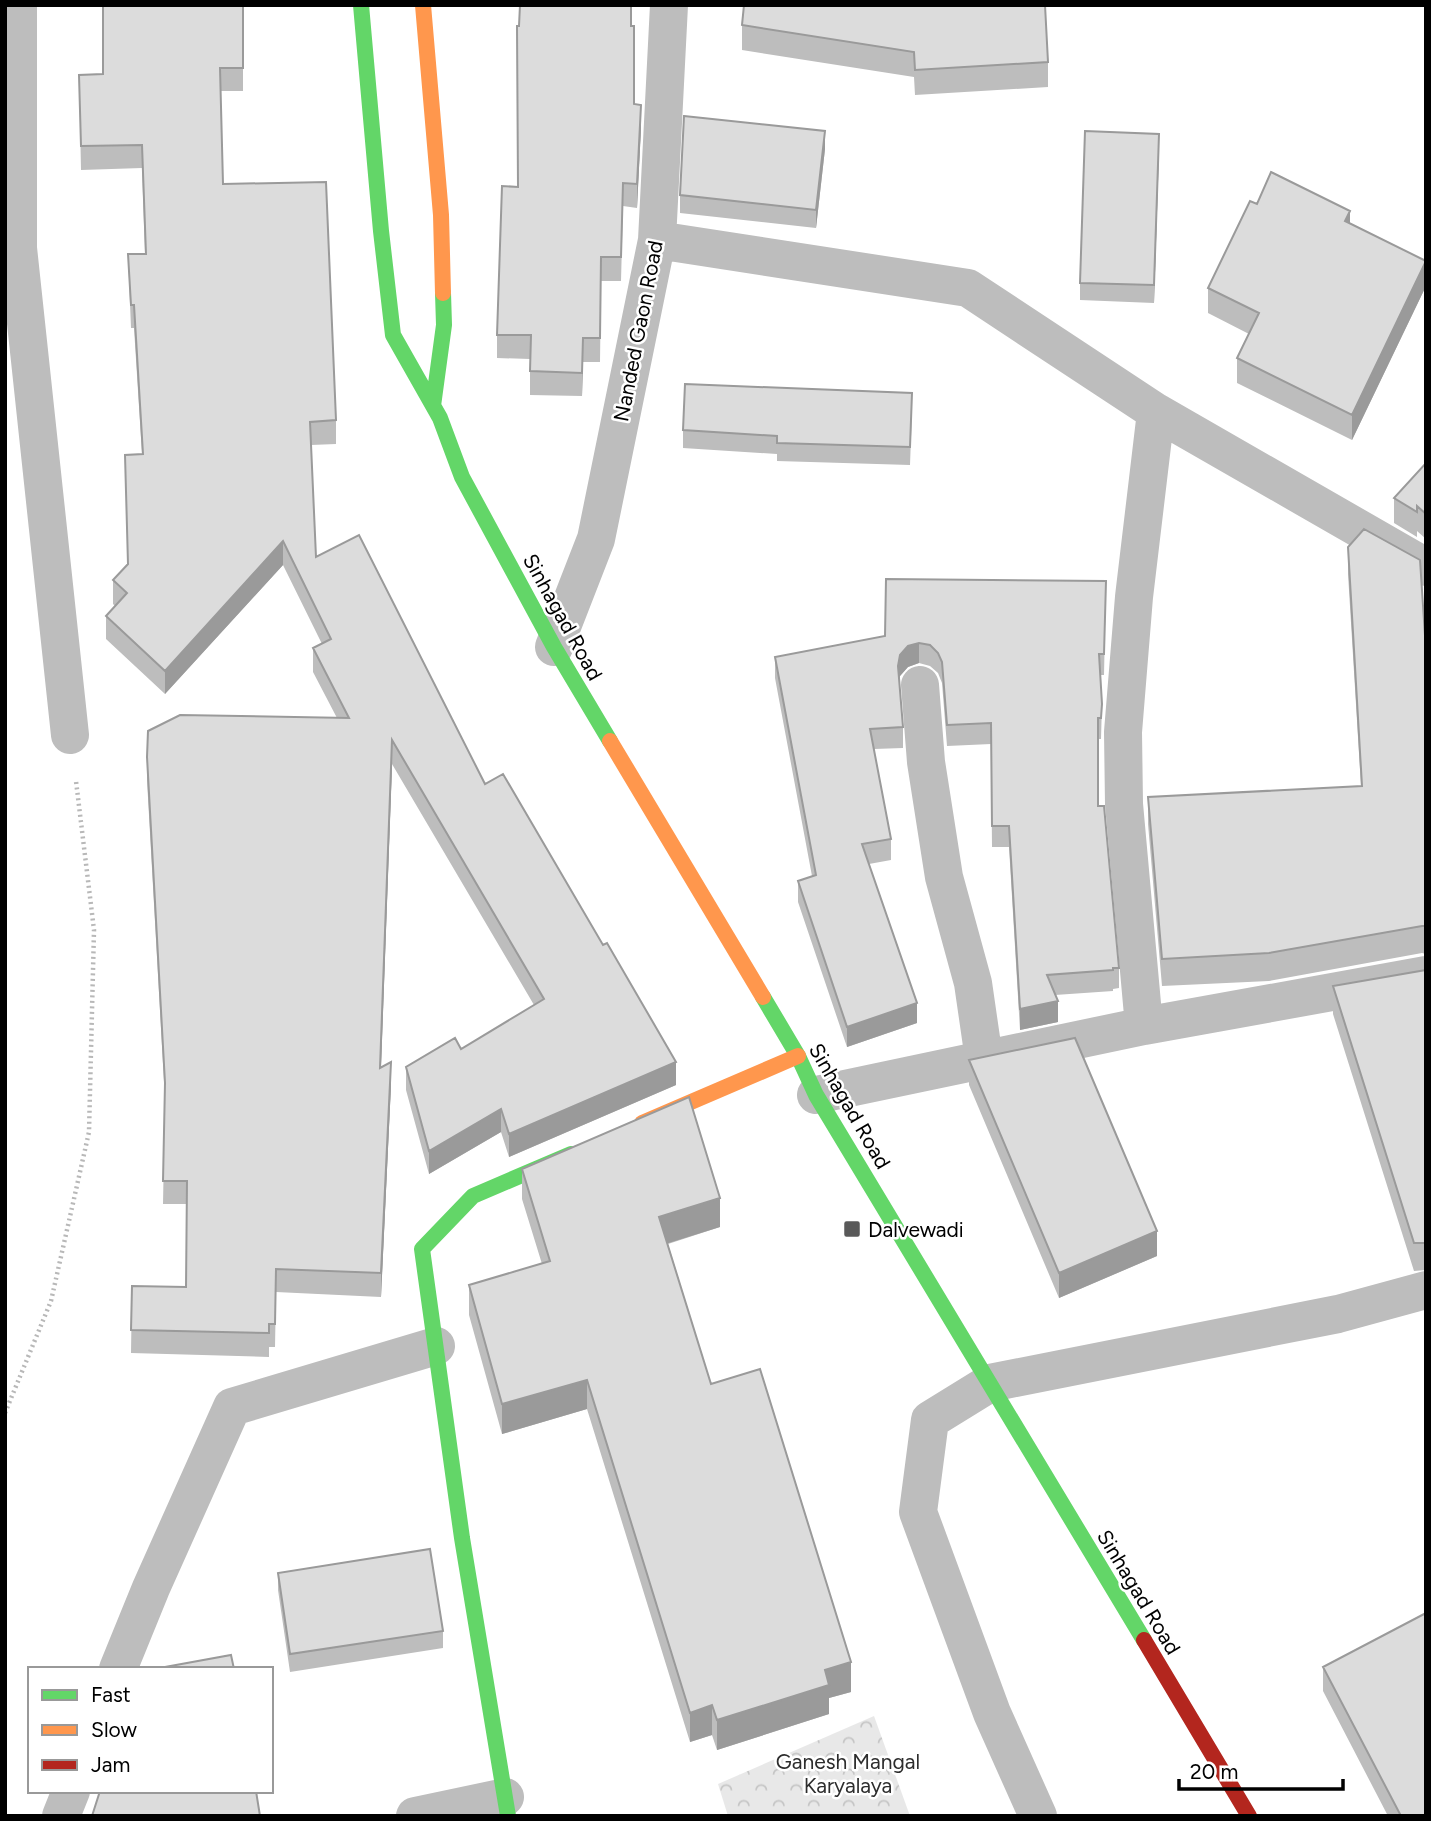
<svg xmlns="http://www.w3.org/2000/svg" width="1431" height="1821" font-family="Figtree,sans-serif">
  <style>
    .park { fill: url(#park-crowns) }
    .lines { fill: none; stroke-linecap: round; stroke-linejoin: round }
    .path { stroke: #b8b8b8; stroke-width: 4.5; stroke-dasharray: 2 3.5; stroke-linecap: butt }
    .street { stroke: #bdbdbd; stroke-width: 38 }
    .fast { stroke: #63d668; stroke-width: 16 }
    .slow { stroke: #ff974d; stroke-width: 16 }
    .jam { stroke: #b3261e; stroke-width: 16 }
    .wall { fill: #bdbdbd }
    .shaded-wall { fill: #9a9a9a }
    .building { fill: #dcdcdc; stroke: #9a9a9a; stroke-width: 2 }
    .poi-dot { fill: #595959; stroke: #fff; stroke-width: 2.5 }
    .labels { text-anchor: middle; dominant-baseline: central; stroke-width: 5; stroke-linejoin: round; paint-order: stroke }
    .street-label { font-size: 21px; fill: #000; stroke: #fff }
    .poi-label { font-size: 21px; fill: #000; stroke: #fff; text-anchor: start }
    .park-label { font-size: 21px; fill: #2d2d2d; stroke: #fff }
  </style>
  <defs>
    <pattern id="park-crowns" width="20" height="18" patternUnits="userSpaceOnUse" patternTransform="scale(1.75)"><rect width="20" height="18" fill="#e8e8e8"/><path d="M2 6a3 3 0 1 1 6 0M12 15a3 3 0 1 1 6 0" fill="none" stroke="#c5c5c5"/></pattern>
  </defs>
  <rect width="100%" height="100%" fill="#fff"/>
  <!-- park -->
  <path class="park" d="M 874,1716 L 910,1816 L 728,1816 L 718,1784 Z"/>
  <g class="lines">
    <!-- path -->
    <path class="path" d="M 5,1413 L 51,1301 L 89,1132 L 94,930 L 76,781"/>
    <!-- street -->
    <path class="street" d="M 18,5 L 18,248 L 70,735
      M 657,240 L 968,288 L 1156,412 L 1426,567
      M 554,647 L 596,539 L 657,240 L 669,5
      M 920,685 L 926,762 L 944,877 L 973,983 L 984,1059
      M 1144,1026 L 1124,804 L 1123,732 L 1134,597 L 1156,412
      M 816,1095 L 1144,1026 L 1426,975
      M 118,1669 L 151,1588 L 232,1407 L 436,1346
      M 61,1816 L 71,1791
      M 415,1816 L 505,1797
      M 1038,1816 L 992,1713 L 918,1512 L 930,1420 L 990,1383 L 1338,1314 L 1426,1290"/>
    <!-- fast -->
    <path class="fast" d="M 361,5 L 381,231 L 393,335 L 440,418 L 462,477 L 554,647 L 610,741
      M 433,406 L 444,325 L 443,293
      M 763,997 L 798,1056 L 816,1095 L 1144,1640
      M 508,1816 L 462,1538 L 422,1249 L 473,1196 L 571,1154"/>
    <!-- slow -->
    <path class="slow" d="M 423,5 L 441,215 L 443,293
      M 610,741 L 763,997
      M 642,1123 L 798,1056"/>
    <!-- jam -->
    <path class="jam" d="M 1144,1640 L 1249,1816"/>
  </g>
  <!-- wall -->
  <path class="wall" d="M 243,5 L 243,91 L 220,91 L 223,184 L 336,420 L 336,444 L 311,445 L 316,557 L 485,784 L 676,1085 L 509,1157 L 501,1132 L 429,1174 L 406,1090 L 406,1067 L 461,1049 L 534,1005 L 392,764 L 381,1068 L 391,1085 L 381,1297 L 276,1292 L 275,1347 L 269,1347 L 269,1357 L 131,1353 L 132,1286 L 186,1287 L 187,1204 L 163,1204 L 165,1099 L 147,780 L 147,757 L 337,718 L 313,672 L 313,648 L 322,644 L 283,565 L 165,694 L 106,639 L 106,616 L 115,606 L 113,604 L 113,580 L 128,564 L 125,455 L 142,454 L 134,328 L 131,328 L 128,254 L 145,254 L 142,168 L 81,170 L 79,75 L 103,74 Z
    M 742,25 L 1048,62 L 1048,87 L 915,95 L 914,77 L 742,50 Z
    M 631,26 L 634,104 L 641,128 L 637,208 L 623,206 L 621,281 L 601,281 L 600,362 L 583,362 L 582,396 L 530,395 L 530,359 L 497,358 L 497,335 L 518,187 Z
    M 825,149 L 816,228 L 680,213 L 680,195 Z
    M 1159,152 L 1154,303 L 1080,300 L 1080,283 Z
    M 1257,204 L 1350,224 L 1426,286 L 1352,440 L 1237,383 L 1237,358 L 1249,334 L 1208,313 L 1208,288 Z
    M 912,410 L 910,465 L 777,461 L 777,454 L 683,448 L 683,430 Z
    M 1426,463 L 1426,539 L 1417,531 L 1417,537 L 1394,523 L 1394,498 Z
    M 1348,547 L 1426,651 L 1426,954 L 1422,953 L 1269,981 L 1162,986 L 1148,824 L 1148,797 L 1361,786 L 1348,574 Z
    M 1106,581 L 1104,675 L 1100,675 L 1102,704 L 1101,739 L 1098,739 L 1098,806 L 1119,968 L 1119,988 L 1113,989 L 1113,991 L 1055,995 L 1058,1022 L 1020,1030 L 1009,847 L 992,847 L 991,744 L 947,746 L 942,683 L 938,673 L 930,666 L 919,663 L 908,667 L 900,676 L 899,680 L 903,727 L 903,748 L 874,749 L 891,839 L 891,860 L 869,864 L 917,1023 L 847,1047 L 798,902 L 798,881 L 812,876 L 775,678 L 775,657 L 885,636 Z
    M 1426,970 L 1426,1270 L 1414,1271 L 1333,1014 L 1333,986 Z
    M 969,1060 L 1157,1256 L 1059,1298 L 969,1085 Z
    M 522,1169 L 720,1227 L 668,1244 L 711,1384 L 851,1692 L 829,1698 L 829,1714 L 717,1750 L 712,1735 L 690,1742 L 587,1409 L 502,1434 L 469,1315 L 469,1285 L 542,1264 L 522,1199 Z
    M 278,1573 L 443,1631 L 443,1648 L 290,1672 L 278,1590 Z
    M 1323,1667 L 1426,1816 L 1388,1816 L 1323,1691 Z"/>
  <!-- shaded-wall -->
  <path class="shaded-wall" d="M 641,105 L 641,128 L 637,208 L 637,184 Z
    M 825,131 L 825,149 L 816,228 L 816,210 Z
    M 1159,134 L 1159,152 L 1154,303 L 1154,285 Z
    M 1350,211 L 1350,236 L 1345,221 Z
    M 1426,261 L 1426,286 L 1352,440 L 1352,415 Z
    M 583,338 L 583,362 L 582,396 L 582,373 Z
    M 283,541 L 283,565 L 165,694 L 165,671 Z
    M 919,643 L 919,663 L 908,667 L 900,676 L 898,687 L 898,666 L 900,655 L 908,646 Z
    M 392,740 L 392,764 L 380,1091 L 380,1068 Z
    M 1058,1001 L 1058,1022 L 1020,1030 L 1020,1009 Z
    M 917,1003 L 917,1023 L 847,1047 L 847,1027 Z
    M 391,1062 L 391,1085 L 381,1297 L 381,1273 Z
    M 676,1062 L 676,1085 L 509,1157 L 509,1134 Z
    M 501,1109 L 501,1132 L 429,1174 L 429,1151 Z
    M 720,1198 L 720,1227 L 659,1246 L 659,1217 Z
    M 1157,1231 L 1157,1256 L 1059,1298 L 1059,1273 Z
    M 587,1380 L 587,1409 L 502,1434 L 502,1404 Z
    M 851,1662 L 851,1692 L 829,1698 L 829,1714 L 717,1750 L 717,1720 L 825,1670 Z
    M 712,1705 L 712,1735 L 690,1742 L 690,1713 Z"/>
  <!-- building -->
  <path class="building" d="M 103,5 L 243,5 L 243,68 L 220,68 L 223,184 L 326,182 L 336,420 L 310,422 L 316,557 L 359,535 L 485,784 L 503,774 L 603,945 L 607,943 L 676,1062 L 509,1134 L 501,1109 L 429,1151 L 406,1067 L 455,1038 L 461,1049 L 544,999 L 392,740 L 380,1068 L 391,1062 L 381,1273 L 276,1269 L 275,1324 L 269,1324 L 269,1333 L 131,1330 L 132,1286 L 186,1287 L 187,1181 L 163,1181 L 165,1083 L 147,757 L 148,731 L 180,715 L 349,718 L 313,648 L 331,639 L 283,541 L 165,671 L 106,616 L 127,593 L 113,580 L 128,564 L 125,455 L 143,454 L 134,305 L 131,305 L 128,254 L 146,254 L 142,145 L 81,146 L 79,75 L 103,74 Z
    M 520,5 L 631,5 L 631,26 L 634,26 L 634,104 L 641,105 L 637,184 L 623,183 L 621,257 L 601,257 L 600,338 L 583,338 L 582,373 L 530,371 L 531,335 L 497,335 L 502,186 L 518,187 L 517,26 L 519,26 Z
    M 744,5 L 1045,5 L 1048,62 L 915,70 L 914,52 L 742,25 Z
    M 684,116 L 825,131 L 816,210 L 680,195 Z
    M 1085,131 L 1159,134 L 1154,285 L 1080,283 Z
    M 1271,172 L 1350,211 L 1345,221 L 1426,261 L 1352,415 L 1237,358 L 1259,313 L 1208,288 L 1250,201 L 1257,204 Z
    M 685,384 L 912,393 L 910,447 L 777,443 L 777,436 L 683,430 Z
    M 1426,463 L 1426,514 L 1417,506 L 1417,512 L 1394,498 Z
    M 1364,529 L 1420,560 L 1426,651 L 1426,926 L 1422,926 L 1269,953 L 1162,959 L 1148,797 L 1362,786 L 1348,547 Z
    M 886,579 L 1106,581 L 1104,654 L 1099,654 L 1102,704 L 1101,718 L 1098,718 L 1098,806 L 1104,806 L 1119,968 L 1113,968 L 1113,970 L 1047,975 L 1058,1001 L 1020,1009 L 1009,826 L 992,826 L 991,723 L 947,725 L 942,662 L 938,653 L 930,645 L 919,643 L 908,646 L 900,655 L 898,666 L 903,727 L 870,729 L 891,839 L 862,844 L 917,1003 L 847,1027 L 798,881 L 816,875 L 775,657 L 885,636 Z
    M 1426,970 L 1426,1243 L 1414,1243 L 1333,986 Z
    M 1075,1038 L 1157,1231 L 1059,1273 L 969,1060 Z
    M 689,1097 L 720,1198 L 659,1217 L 711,1384 L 760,1369 L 851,1662 L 825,1670 L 829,1685 L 717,1720 L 712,1705 L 690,1713 L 587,1380 L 502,1404 L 469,1285 L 550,1261 L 522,1169 Z
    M 430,1549 L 443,1631 L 290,1654 L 278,1573 Z
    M 1426,1613 L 1426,1816 L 1401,1816 L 1323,1667 Z
    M 231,1655 L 234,1669 L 154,1669 Z
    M 100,1791 L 256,1791 L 260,1816 L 92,1816 Z"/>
  <!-- markers -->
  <rect class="poi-dot" x="843" y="1220" width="18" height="18" rx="3.5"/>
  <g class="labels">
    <!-- street labels -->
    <g class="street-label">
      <text transform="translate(638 331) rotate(-79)">Nanded Gaon Road</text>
      <text transform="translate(563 617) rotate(61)">Sinhagad Road</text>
      <text transform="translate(850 1106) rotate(60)">Sinhagad Road</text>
      <text transform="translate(1139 1592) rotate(59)">Sinhagad Road</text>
    </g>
    <!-- poi labels -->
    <g class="poi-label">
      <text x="868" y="1229">Dalvewadi</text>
    </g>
    <!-- park labels -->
    <g class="park-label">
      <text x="848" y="1761">Ganesh Mangal<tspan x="848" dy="24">Karyalaya</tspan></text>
    </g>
  </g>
  <!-- border -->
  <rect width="1431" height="1821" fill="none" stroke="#000000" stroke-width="14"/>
  <!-- legend -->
  <rect x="28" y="1667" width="245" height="126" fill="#ffffff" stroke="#999999" stroke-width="2"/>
  <rect x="42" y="1690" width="35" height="10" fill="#63d668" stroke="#999999" stroke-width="2"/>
  <text x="91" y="1702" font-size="21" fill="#000000">Fast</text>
  <rect x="42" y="1725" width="35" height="10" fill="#ff974d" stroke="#999999" stroke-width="2"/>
  <text x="91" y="1737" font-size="21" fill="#000000">Slow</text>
  <rect x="42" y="1760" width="35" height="10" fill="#b3261e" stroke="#999999" stroke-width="2"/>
  <text x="91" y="1772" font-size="21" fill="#000000">Jam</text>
  <!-- scale -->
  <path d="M1179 1779v10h164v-10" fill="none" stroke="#000000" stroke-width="3.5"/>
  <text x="1190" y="1779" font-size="21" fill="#000000" stroke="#ffffff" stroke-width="5" paint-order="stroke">20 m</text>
</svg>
